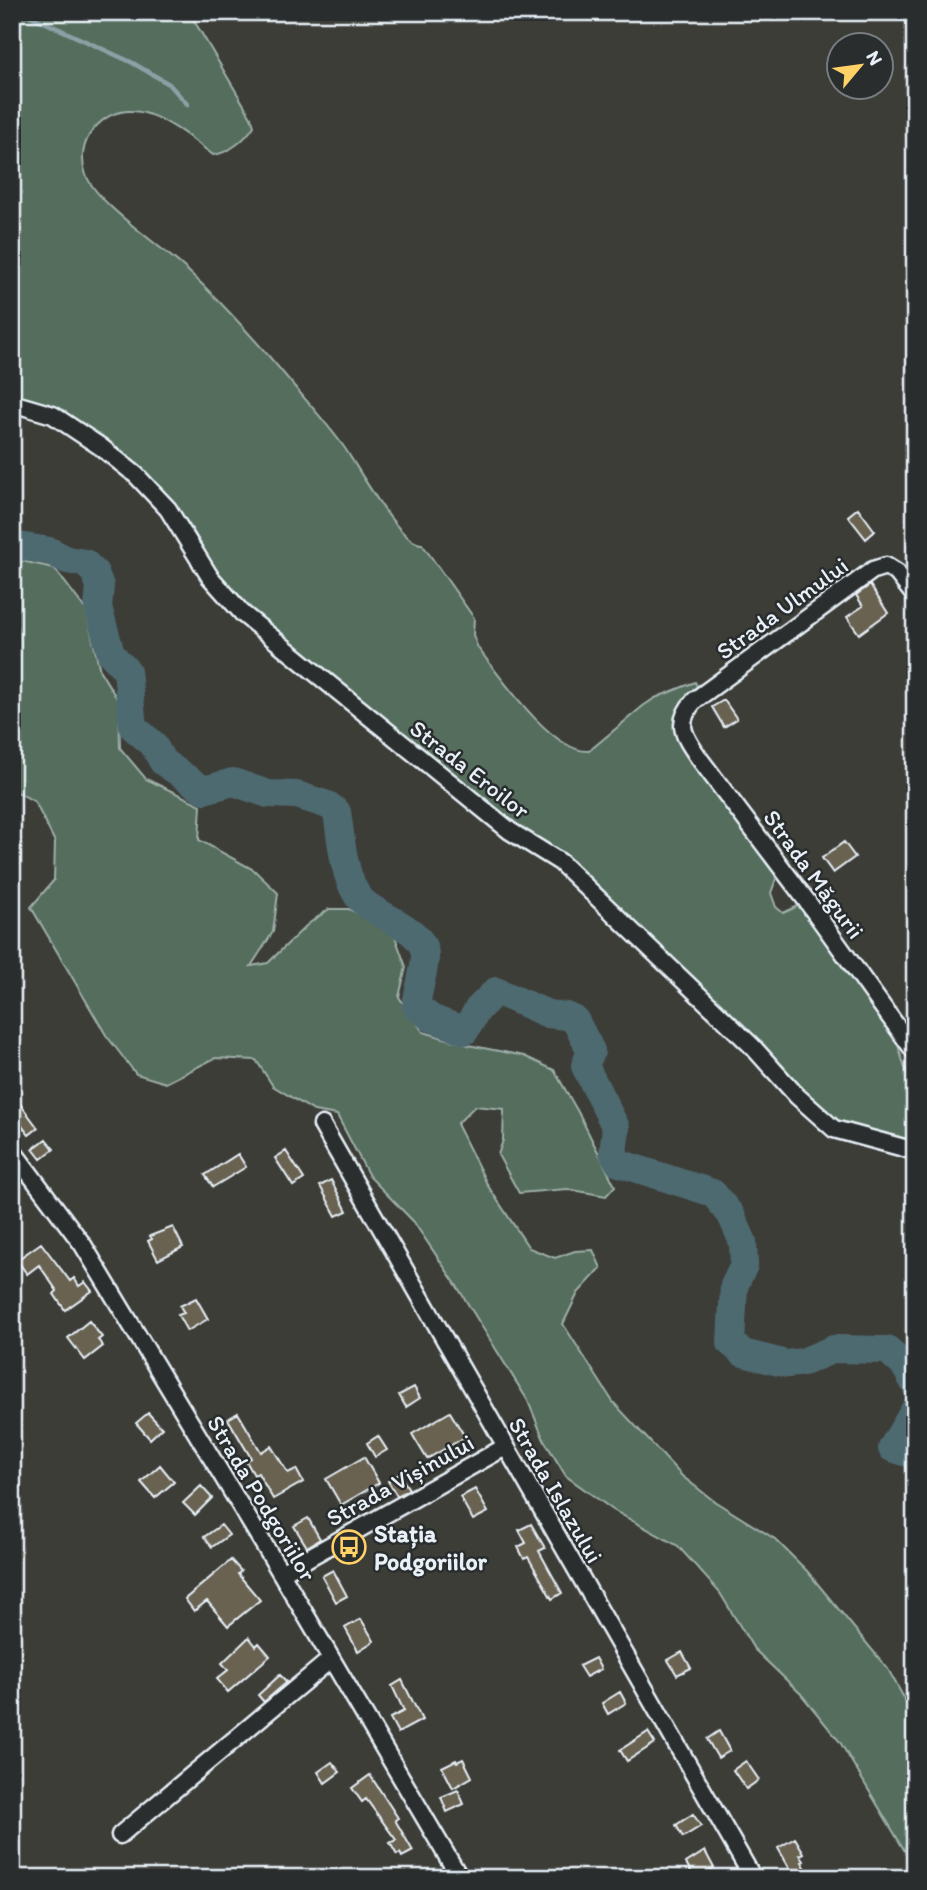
<svg xmlns="http://www.w3.org/2000/svg" width="927" height="1890" font-family="Itim,sans-serif">
  <style>
    .green { fill: #546d5c; stroke: #9eafaa; stroke-width: 2 }
    .lines { fill: none; stroke-linecap: round; stroke-linejoin: round }
    .stream { stroke: #8ca1a7; stroke-width: 4.5 }
    .river { stroke: #4e6b71; stroke-width: 28 }
    .building { fill: #696251; stroke: #e8f1f8; stroke-width: 2 }
    .minor-casing { stroke: #e8f1f8; stroke-width: 21 }
    .minor { stroke: #2a2d2e; stroke-width: 16 }
    .labels { text-anchor: middle; dominant-baseline: central; stroke-width: 5; stroke-linejoin: round; paint-order: stroke }
    .street-label { font-size: 24px; fill: #e8f1f8; stroke: #2a2d2e }
    .poi-label { font-size: 24px; font-weight: bold; fill: #e8f1f8; stroke: #2a2d2e; text-anchor: start }
  </style>
  <rect width="100%" height="100%" fill="#3d3d38"/>
  <filter id="ink" filterUnits="userSpaceOnUse"><feTurbulence type="fractalNoise" baseFrequency=".0143" numOctaves="2"/><feDisplacementMap in="SourceGraphic" scale="14" xChannelSelector="R" yChannelSelector="G"/><feConvolveMatrix kernelMatrix="1 2 1 2 8 2 1 2 1" color-interpolation-filters="sRGB"/></filter>
  <g filter="url(#ink)">
    <!-- green -->
    <path class="green" d="M 12,12 L 189,12 L 251,117 L 254,126 C 245,140 229,153 213,155 C 181,131 130,85 93,130 C 83,142 80,159 86,175 C 98,205 160,245 186,269 C 225,305 260,345 294,386 C 311,406 329,426 344,447 C 358,467 400,545 422,544 L 474,618 L 473,635 L 478,648 C 499,675 552,753 589,751 L 643,706 L 655,698 L 695,682 L 698,688 L 678,714 L 774,868 L 776,879 L 771,893 L 776,907 L 783,913 L 798,906 L 805,909 L 887,1010 L 904,1065 L 909,1079 L 915,1084 L 915,1147 C 888,1134 859,1131 832,1118 L 497,815 L 225,588 C 205,550 182,507 150,478 L 12,396 Z
      M 12,559 L 54,568 L 86,610 L 100,671 L 119,702 L 120,748 L 146,779 L 201,805 L 199,840 L 254,870 L 278,893 L 273,932 L 251,966 L 268,963 L 307,925 L 329,909 L 349,909 L 394,934 L 406,967 L 399,997 L 423,1032 L 468,1045 L 524,1056 L 554,1070 L 578,1112 L 615,1186 L 606,1196 L 567,1189 L 519,1193 L 498,1155 L 503,1140 L 504,1109 L 475,1106 L 457,1124 L 488,1186 L 529,1248 L 555,1258 L 575,1251 L 593,1250 L 601,1268 L 578,1293 L 563,1324 L 613,1402 L 682,1476 L 714,1501 L 775,1539 L 807,1571 L 888,1669 L 915,1718 L 915,1868 L 840,1742 L 801,1694 L 754,1649 L 720,1593 L 678,1546 L 613,1510 L 566,1476 L 544,1440 L 528,1401 L 455,1283 L 413,1221 L 369,1176 L 337,1115 L 314,1111 L 273,1086 L 256,1060 L 215,1058 L 166,1083 L 136,1074 L 106,1035 L 31,907 L 54,880 L 55,842 L 35,802 L 12,789 Z"/>
    <g class="lines">
      <!-- stream -->
      <path class="stream" d="M 22,12 L 131,62 L 169,84 L 188,105"/>
      <!-- river -->
      <path class="river" d="M 12,545 L 50,551 L 67,560 L 85,563 L 95,573 L 100,586 L 98,607 L 111,654 L 127,671 L 133,727 L 153,744 L 163,762 L 204,790 L 233,782 L 268,794 L 297,795 L 328,805 L 337,812 C 341,837 343,873 357,895 C 371,917 427,926 425,958 C 424,972 418,992 416,1006 L 431,1018 L 465,1031 L 478,1009 L 496,991 L 548,1014 L 566,1016 L 575,1020 L 591,1051 L 585,1066 L 616,1128 L 613,1153 L 619,1163 L 713,1193 L 731,1215 L 743,1242 L 744,1265 L 734,1286 L 731,1343 L 743,1353 L 787,1364 L 803,1362 L 834,1349 L 887,1350 L 904,1365 L 915,1384
        M 915,1409 L 892,1448 L 915,1455"/>
    </g>
    <!-- building -->
    <path class="building" d="M 858,508 L 875,531 L 866,539 L 848,516 Z
      M 870,585 L 888,613 L 859,634 L 847,617 L 863,606 L 856,595 Z
      M 724,700 L 737,719 L 724,727 L 712,707 Z
      M 844,842 L 855,857 L 833,873 L 822,858 Z
      M 12,1093 L 38,1128 L 29,1135 L 12,1113 Z
      M 46,1139 L 54,1149 L 41,1159 L 33,1149 Z
      M 286,1151 L 304,1179 L 293,1186 L 275,1158 Z
      M 238,1154 L 246,1167 L 213,1187 L 205,1175 Z
      M 331,1180 L 347,1211 L 336,1216 L 320,1186 Z
      M 173,1227 L 183,1247 L 158,1260 L 148,1241 L 152,1239 L 150,1236 Z
      M 41,1243 L 70,1281 L 74,1278 L 79,1286 L 85,1282 L 92,1291 L 65,1310 L 54,1294 L 57,1291 L 39,1265 L 27,1274 L 17,1260 Z
      M 196,1298 L 208,1319 L 187,1331 L 178,1315 L 184,1313 L 180,1306 Z
      M 89,1321 L 102,1337 L 98,1340 L 103,1346 L 85,1360 L 68,1338 Z
      M 414,1387 L 420,1398 L 406,1407 L 399,1395 Z
      M 450,1412 L 465,1437 L 427,1459 L 412,1434 Z
      M 148,1413 L 162,1428 L 150,1439 L 136,1423 Z
      M 238,1413 L 261,1452 L 271,1446 L 288,1473 L 296,1469 L 303,1482 L 273,1499 L 258,1473 L 254,1475 L 246,1461 L 251,1458 L 228,1419 Z
      M 378,1436 L 387,1450 L 375,1457 L 367,1443 Z
      M 364,1457 L 379,1483 L 341,1505 L 326,1479 Z
      M 160,1465 L 174,1482 L 155,1498 L 141,1482 Z
      M 399,1474 L 409,1489 L 397,1496 L 388,1481 Z
      M 201,1486 L 212,1498 L 195,1515 L 183,1503 Z
      M 475,1489 L 488,1512 L 473,1520 L 460,1497 Z
      M 308,1518 L 320,1539 L 307,1547 L 294,1526 Z
      M 531,1524 L 545,1548 L 539,1551 L 562,1593 L 552,1599 L 528,1557 L 524,1559 L 518,1547 L 526,1543 L 519,1530 Z
      M 221,1525 L 229,1535 L 212,1547 L 204,1537 Z
      M 231,1560 L 241,1571 L 238,1574 L 260,1600 L 228,1626 L 207,1601 L 194,1611 L 185,1599 Z
      M 333,1570 L 347,1596 L 336,1602 L 322,1576 Z
      M 361,1619 L 374,1641 L 358,1651 L 345,1628 Z
      M 249,1637 L 256,1646 L 259,1643 L 270,1656 L 228,1692 L 217,1679 L 228,1670 L 222,1663 Z
      M 682,1652 L 691,1668 L 677,1675 L 668,1660 Z
      M 595,1658 L 601,1669 L 586,1677 L 579,1666 Z
      M 280,1675 L 287,1682 L 264,1702 L 258,1695 Z
      M 402,1680 L 422,1720 L 398,1733 L 390,1718 L 404,1711 L 392,1686 Z
      M 620,1692 L 626,1703 L 608,1714 L 602,1703 Z
      M 719,1731 L 730,1751 L 718,1758 L 707,1739 Z
      M 648,1732 L 655,1743 L 627,1761 L 620,1750 Z
      M 463,1759 L 472,1777 L 453,1788 L 442,1767 L 456,1760 L 457,1762 Z
      M 746,1761 L 759,1780 L 746,1789 L 733,1770 Z
      M 332,1762 L 340,1772 L 325,1783 L 318,1772 Z
      M 370,1775 L 398,1818 L 395,1820 L 413,1851 L 402,1857 L 400,1853 L 397,1855 L 390,1843 L 396,1840 L 366,1799 L 362,1802 L 352,1788 Z
      M 458,1790 L 464,1804 L 447,1812 L 441,1797 Z
      M 693,1814 L 701,1826 L 683,1837 L 676,1825 Z
      M 795,1838 L 804,1853 L 800,1855 L 804,1861 L 802,1862 L 811,1878 L 795,1878 L 778,1848 Z
      M 705,1851 L 714,1868 L 695,1878 L 686,1863 Z"/>
    <g class="lines">
      <defs>
        <path id="minor" d="M 12,403 L 53,415 L 101,447 L 136,475 L 168,509 L 210,577 L 243,614 L 510,831 L 560,862 L 753,1047 L 797,1096 L 834,1129 L 915,1151
          M 915,596 L 897,573 L 886,566 L 873,570 L 695,700 C 674,723 684,736 699,758 L 806,900 L 915,1052
          M 322,1125 L 753,1878
          M 12,1150 L 83,1245 L 281,1573 L 460,1878
          M 281,1573 L 505,1447
          M 120,1835 L 331,1659"/>
      </defs>
      <!-- minor casing -->
      <use href="#minor" class="minor-casing"/>
      <!-- minor -->
      <use href="#minor" class="minor"/>
    </g>
  </g>
  <!-- icons -->
  <defs>
    <symbol id="bus-ring" viewBox="-11 -11 22 22"><circle r="9.5" fill="#2a2d2e" stroke="#ffd166" stroke-width="1.5"/><path d="M-5-6H5V4H4V6H2V4H-2V6H-4V4H-5ZM-3.5-4V0h7V-4ZM-3.5 1.2v1.5H-2V1.2ZM2 1.2v1.5H3.5V1.2Z" fill="#ffd166"/></symbol>
  </defs>
  <g fill-rule="evenodd">
    <use href="#bus-ring" x="330" y="1528" width="38" height="38"/>
  </g>
  <g class="labels">
    <!-- street labels -->
    <g class="street-label">
      <text transform="translate(782 608) rotate(-36)">Strada Ulmului</text>
      <text transform="translate(470 769) rotate(38)">Strada Eroilor</text>
      <text transform="translate(814 874) rotate(54)">Strada Măgurii</text>
      <text transform="translate(400 1480) rotate(-29)">Strada Vișinului</text>
      <text transform="translate(556 1490) rotate(60)">Strada Islazului</text>
      <text transform="translate(262 1498) rotate(59)">Strada Podgoriilor</text>
    </g>
    <!-- poi labels -->
    <g class="poi-label">
      <text x="374" y="1533">Stația<tspan x="374" dy="28">Podgoriilor</tspan></text>
    </g>
  </g>
  <!-- margin -->
  <rect width="927" height="1890" fill="none" stroke="#2a2d2e" stroke-width="42"/>
  <rect x="21" y="21" width="885" height="1848" fill="none" stroke="#e8f1f8" stroke-width="2.5" filter="url(#ink)"/>
  <!-- north arrow -->
  <g transform="translate(860 66) rotate(61)"><circle r="33" fill="#2a2d2e" stroke="#767b7f" stroke-width="2"/>
  <path d="M0-5L12 26L0 18L-12 26Z" fill="#ffd166"/>
  <text y="-10" font-size="19" font-weight="bold" text-anchor="middle" fill="#e8f1f8">N</text>
  </g>
</svg>
